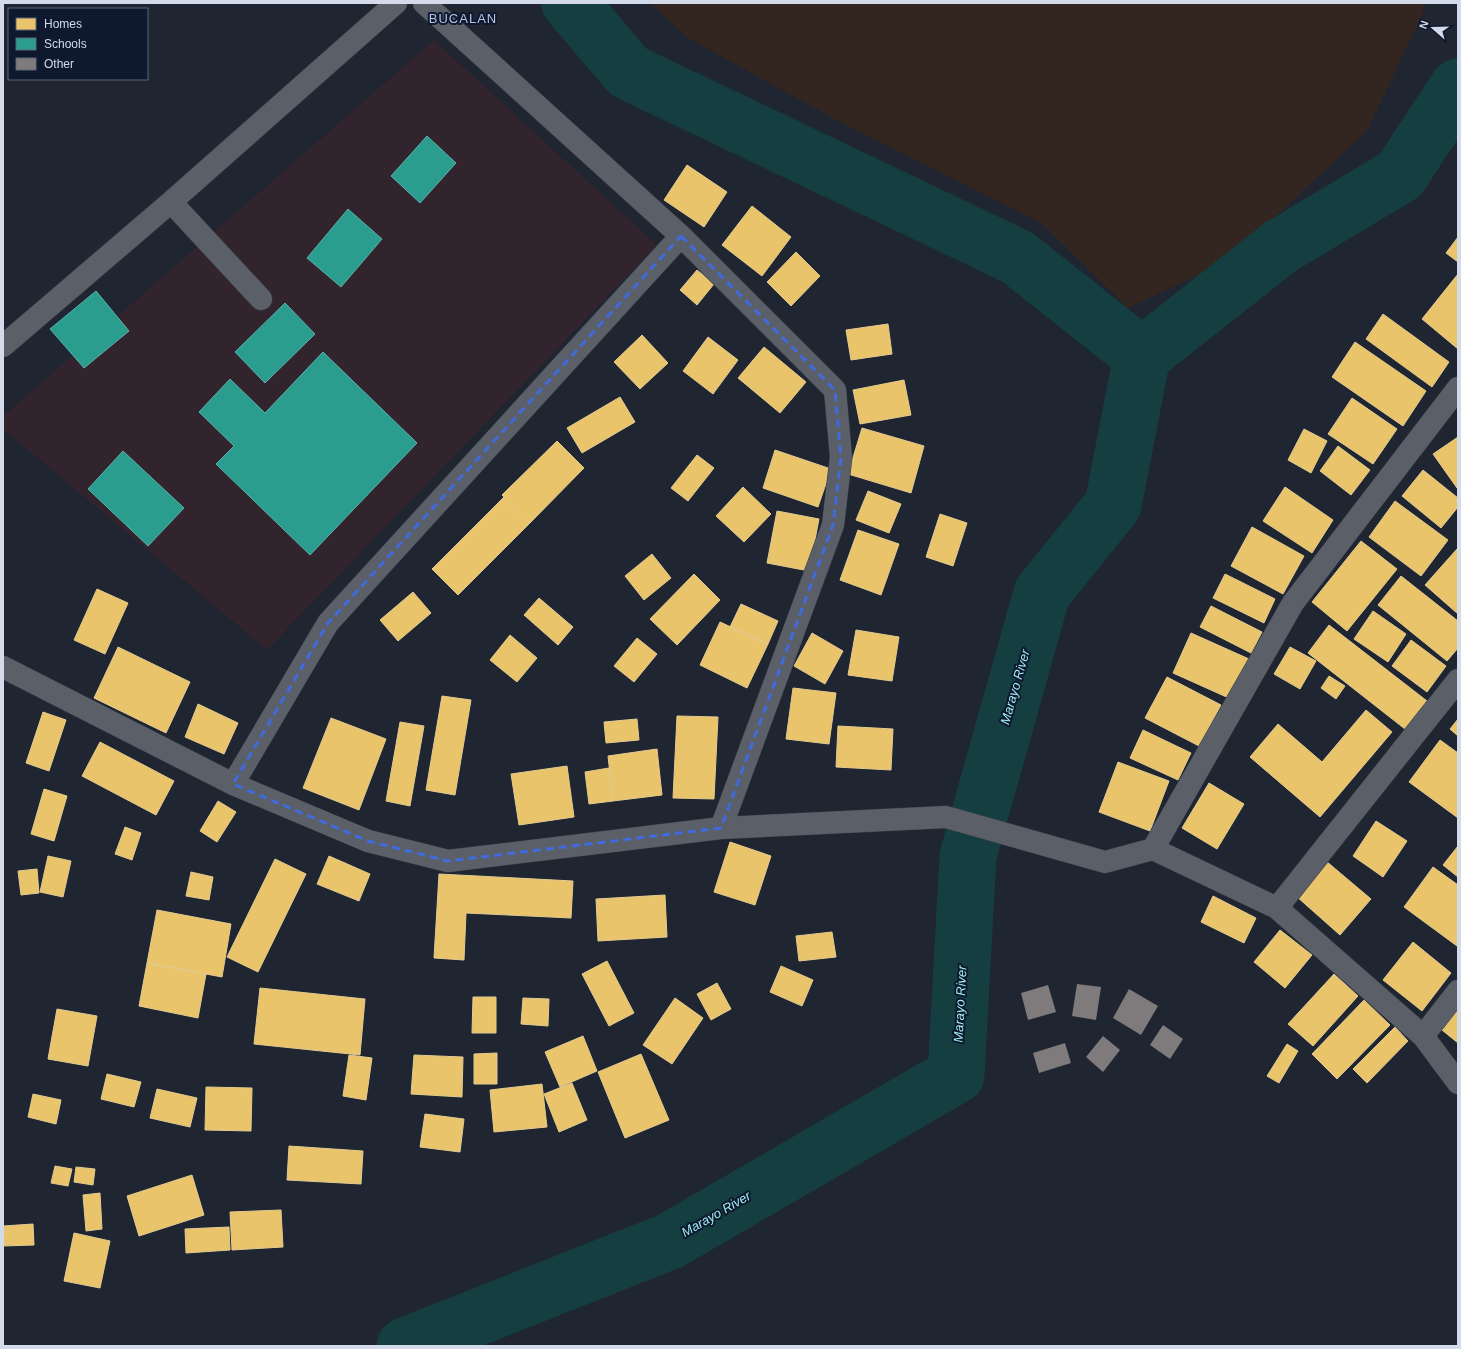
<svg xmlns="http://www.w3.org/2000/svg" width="1461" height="1349" font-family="Helvetica,sans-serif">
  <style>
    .industrial { fill: #332620 }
    .education { fill: #32242d }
    .homes { fill: #e9c46a; stroke: #e2cb91 }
    .schools { fill: #2a9d8f; stroke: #5db0ab }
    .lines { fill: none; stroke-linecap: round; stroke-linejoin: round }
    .river { stroke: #153e40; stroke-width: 57 }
    .building { fill: #7f7b7d }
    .minor-casing { stroke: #3b404a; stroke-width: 23 }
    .minor { stroke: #5a5f68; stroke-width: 22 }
    .marked { fill: none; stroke: #416adc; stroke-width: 3; stroke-dasharray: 8 5; stroke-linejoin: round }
    .labels { text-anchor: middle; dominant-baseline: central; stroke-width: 4; stroke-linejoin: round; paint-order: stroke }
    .neighbourhood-label { font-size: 13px; letter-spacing: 1px; fill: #b6c5e4; stroke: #0e182e }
    .water-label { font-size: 13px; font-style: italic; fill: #9eedf1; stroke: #0e182e }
  </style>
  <rect width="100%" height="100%" fill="#1f2531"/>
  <!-- industrial -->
  <path class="industrial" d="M 650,3 L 1425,3 L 1423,13 L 1367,131 L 1228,261 L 1128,308 L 1041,223 L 836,120 L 688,38 Z"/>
  <!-- education -->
  <path class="education" d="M 434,40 L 657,245 L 267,650 L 3,429 L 3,416 Z"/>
  <!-- homes -->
  <path class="homes" d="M 687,165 L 727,192 L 704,227 L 664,200 Z
    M 752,206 L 791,237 L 762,276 L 722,245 Z
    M 1458,237 L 1458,262 L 1446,253 Z
    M 796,252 L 820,276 L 791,306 L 767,282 Z
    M 697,270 L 714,284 L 697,305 L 680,290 Z
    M 1458,274 L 1458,349 L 1422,319 Z
    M 1383,314 L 1449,362 L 1432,387 L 1366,339 Z
    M 888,324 L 892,354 L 851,360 L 846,330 Z
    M 642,335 L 668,363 L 640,389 L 614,362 Z
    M 708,337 L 738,360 L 713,394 L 683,371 Z
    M 1355,342 L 1426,391 L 1403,426 L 1332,377 Z
    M 764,347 L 806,382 L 780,413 L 738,378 Z
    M 904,380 L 911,415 L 860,424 L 853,390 Z
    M 620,397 L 635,422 L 582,453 L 567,428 Z
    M 1352,398 L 1397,429 L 1373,464 L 1328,434 Z
    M 862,428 L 924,446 L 911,493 L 848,474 Z
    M 1304,429 L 1327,441 L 1311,473 L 1288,460 Z
    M 1458,437 L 1458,487 L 1457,488 L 1433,454 Z
    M 557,441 L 584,468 L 530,523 L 502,495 Z
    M 1338,446 L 1370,470 L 1351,495 L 1320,471 Z
    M 775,450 L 831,469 L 818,507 L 763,488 Z
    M 697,455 L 714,468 L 688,501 L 671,488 Z
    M 1423,470 L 1458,498 L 1458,507 L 1441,528 L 1402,496 Z
    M 743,487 L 771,514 L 744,542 L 716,516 Z
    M 1285,487 L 1333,520 L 1312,553 L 1263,521 Z
    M 868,491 L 901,504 L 889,533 L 856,520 Z
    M 504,497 L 530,523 L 458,595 L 432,569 Z
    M 1395,501 L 1448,540 L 1421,576 L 1369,537 Z
    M 777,511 L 819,519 L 809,571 L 767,563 Z
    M 940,514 L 967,523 L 953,566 L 926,557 Z
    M 1252,527 L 1304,556 L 1283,594 L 1231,566 Z
    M 858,530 L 899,544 L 881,595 L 840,580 Z
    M 1361,541 L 1397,569 L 1347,631 L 1312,602 Z
    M 1457,549 L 1458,550 L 1458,614 L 1425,585 Z
    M 652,554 L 671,578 L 644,600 L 625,576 Z
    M 694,574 L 720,600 L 677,645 L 650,619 Z
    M 1225,574 L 1275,599 L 1264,623 L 1213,598 Z
    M 1401,576 L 1458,621 L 1458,648 L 1447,661 L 1378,605 Z
    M 97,589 L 128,603 L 105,654 L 74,640 Z
    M 413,592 L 431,613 L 398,641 L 380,620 Z
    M 539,598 L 573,627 L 558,645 L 524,615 Z
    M 741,604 L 778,621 L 768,644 L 730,627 Z
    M 1211,606 L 1262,632 L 1251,653 L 1200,627 Z
    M 1373,611 L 1406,634 L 1388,662 L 1354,639 Z
    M 720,622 L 768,644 L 747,688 L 700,665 Z
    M 1329,625 L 1427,701 L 1405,729 L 1308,653 Z
    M 856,630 L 899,637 L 892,681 L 848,675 Z
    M 812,633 L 843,651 L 825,684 L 794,666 Z
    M 1191,633 L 1249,659 L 1231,699 L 1173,673 Z
    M 510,635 L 537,658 L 517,682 L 490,660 Z
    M 637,638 L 657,654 L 634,682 L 614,666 Z
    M 1411,640 L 1446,666 L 1427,692 L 1392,666 Z
    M 118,647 L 190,682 L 166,733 L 94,698 Z
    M 1290,647 L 1316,661 L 1300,689 L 1274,674 Z
    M 1329,676 L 1345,686 L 1336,699 L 1321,688 Z
    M 1167,677 L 1221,705 L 1199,746 L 1145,718 Z
    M 793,688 L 836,693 L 829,744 L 786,739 Z
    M 442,696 L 471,700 L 455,795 L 426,790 Z
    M 198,704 L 238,723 L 224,754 L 185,737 Z
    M 1366,710 L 1392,732 L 1320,817 L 1250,757 L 1278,724 L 1322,762 Z
    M 43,712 L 66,720 L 49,771 L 26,763 Z
    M 677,716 L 718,717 L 714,799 L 673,798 Z
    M 331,718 L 386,739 L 359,810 L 303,788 Z
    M 637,719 L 639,740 L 606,743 L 604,722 Z
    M 1458,719 L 1458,736 L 1450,729 Z
    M 400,722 L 424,726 L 410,806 L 386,801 Z
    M 838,726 L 893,729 L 891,770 L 836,767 Z
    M 1143,730 L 1191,753 L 1178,780 L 1130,758 Z
    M 1440,740 L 1458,753 L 1458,818 L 1409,782 Z
    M 100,742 L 174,781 L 156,815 L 82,776 Z
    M 657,749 L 662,795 L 613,801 L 608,756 Z
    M 1118,762 L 1169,781 L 1150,831 L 1099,812 Z
    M 567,766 L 574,817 L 519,825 L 511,774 Z
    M 609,768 L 613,801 L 589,804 L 585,772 Z
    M 1209,783 L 1244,804 L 1217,849 L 1182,828 Z
    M 44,789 L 67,796 L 54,841 L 31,834 Z
    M 218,801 L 236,812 L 217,842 L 200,831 Z
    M 1376,821 L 1407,841 L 1383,877 L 1353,856 Z
    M 125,827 L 141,833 L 132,860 L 115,854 Z
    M 730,842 L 771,856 L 755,905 L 714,892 Z
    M 1458,846 L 1458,877 L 1443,865 Z
    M 48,856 L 71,861 L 63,897 L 40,892 Z
    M 329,856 L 370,874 L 359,901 L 317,884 Z
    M 275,859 L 306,874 L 258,972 L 227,957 Z
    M 1326,861 L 1371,899 L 1340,935 L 1296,896 Z
    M 1433,867 L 1458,885 L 1457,946 L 1404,907 Z
    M 37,869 L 39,893 L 21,895 L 18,871 Z
    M 191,872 L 213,877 L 209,900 L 186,896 Z
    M 439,874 L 573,881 L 571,918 L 466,913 L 464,960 L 434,958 Z
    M 665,895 L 667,937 L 598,941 L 596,899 Z
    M 1213,896 L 1256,918 L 1244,943 L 1201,922 Z
    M 157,910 L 231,924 L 222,977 L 147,963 Z
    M 1280,930 L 1312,955 L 1285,988 L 1254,962 Z
    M 832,932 L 836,957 L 799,961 L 796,936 Z
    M 1413,942 L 1451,973 L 1422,1011 L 1383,980 Z
    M 607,961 L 634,1013 L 609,1026 L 582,974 Z
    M 147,963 L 206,974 L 198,1018 L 139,1006 Z
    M 781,966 L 813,980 L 802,1006 L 770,992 Z
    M 1334,974 L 1358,996 L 1313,1046 L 1288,1024 Z
    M 717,983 L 731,1009 L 711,1020 L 697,994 Z
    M 260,988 L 365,999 L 360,1055 L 254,1044 Z
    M 473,997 L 496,997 L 496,1033 L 472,1033 Z
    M 523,998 L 549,999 L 548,1026 L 521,1024 Z
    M 675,998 L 703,1018 L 672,1064 L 643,1045 Z
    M 1364,1000 L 1390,1025 L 1337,1079 L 1312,1054 Z
    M 57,1009 L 97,1016 L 88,1066 L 48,1059 Z
    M 1458,1009 L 1458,1043 L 1442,1030 Z
    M 1395,1027 L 1408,1041 L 1367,1083 L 1353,1069 Z
    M 583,1036 L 597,1071 L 560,1087 L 545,1052 Z
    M 1287,1044 L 1298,1051 L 1279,1083 L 1267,1076 Z
    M 497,1053 L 497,1084 L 474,1084 L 474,1054 Z
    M 641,1054 L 669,1120 L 625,1138 L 598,1072 Z
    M 349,1055 L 372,1058 L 366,1100 L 343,1096 Z
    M 414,1055 L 463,1057 L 462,1097 L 411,1094 Z
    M 107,1074 L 141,1082 L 134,1107 L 101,1099 Z
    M 572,1083 L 587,1120 L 559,1132 L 544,1094 Z
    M 542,1084 L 547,1127 L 494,1132 L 490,1090 Z
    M 206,1087 L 252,1088 L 251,1131 L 205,1130 Z
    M 157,1089 L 197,1098 L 190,1127 L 150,1118 Z
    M 33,1094 L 61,1100 L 56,1124 L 28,1117 Z
    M 425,1114 L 464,1119 L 460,1152 L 420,1147 Z
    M 289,1146 L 363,1151 L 361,1184 L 287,1180 Z
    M 55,1166 L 72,1169 L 68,1186 L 51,1183 Z
    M 76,1167 L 95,1169 L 93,1185 L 74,1182 Z
    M 192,1175 L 204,1215 L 139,1236 L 127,1196 Z
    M 100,1193 L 102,1229 L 86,1231 L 83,1195 Z
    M 281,1210 L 283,1247 L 232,1250 L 230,1212 Z
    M 33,1224 L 34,1245 L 3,1246 L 3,1226 Z
    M 229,1227 L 230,1250 L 186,1253 L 185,1229 Z
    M 74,1233 L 110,1241 L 100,1288 L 64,1281 Z"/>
  <!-- schools -->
  <path class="schools" d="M 427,136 L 456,163 L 420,203 L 391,176 Z
    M 348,209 L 382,239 L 341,287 L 307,258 Z
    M 96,291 L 129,331 L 84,368 L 50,329 Z
    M 285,303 L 315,334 L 265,383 L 235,352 Z
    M 323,352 L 417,443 L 310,555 L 216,464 L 234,446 L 199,412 L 230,379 L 265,413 Z
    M 123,451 L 184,508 L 148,546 L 88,489 Z"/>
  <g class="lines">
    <!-- river -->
    <path class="river" d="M 570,3 L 629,72 L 1017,257 L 1142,356
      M 1142,356 L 1280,247 L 1400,175 L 1458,87
      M 405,1346 L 670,1241 L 956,1075 L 968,856 L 1042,593 L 1113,505 L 1142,356"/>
  </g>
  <!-- building -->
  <path class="building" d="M 1077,984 L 1101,987 L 1096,1020 L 1072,1016 Z
    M 1048,985 L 1056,1012 L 1028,1020 L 1021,993 Z
    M 1129,989 L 1158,1006 L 1141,1035 L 1113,1018 Z
    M 1163,1025 L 1183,1039 L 1170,1059 L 1150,1045 Z
    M 1103,1036 L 1120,1050 L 1103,1072 L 1086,1057 Z
    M 1065,1043 L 1071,1063 L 1039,1073 L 1033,1053 Z"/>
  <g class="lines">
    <defs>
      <path id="minor" d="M 424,3 L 681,236 L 835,390 L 841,457 L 833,525 L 721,828
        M 171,202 L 261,299
        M 3,346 L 171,202 L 396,3
        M 3,667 L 233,784 L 368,841 L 448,861 L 721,828 L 946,817 L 1105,862 L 1153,849 L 1277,908 L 1423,1036 L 1458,1083
        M 233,784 L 328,623 L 681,236
        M 1153,849 L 1293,603 L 1458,388
        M 1277,908 L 1458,680
        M 1423,1036 L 1458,991"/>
    </defs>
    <!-- minor casing -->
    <use href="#minor" class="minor-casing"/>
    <!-- minor -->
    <use href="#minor" class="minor"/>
  </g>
  <!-- marked area -->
  <path class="marked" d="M 681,236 L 835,390 L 841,457 L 833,525 L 721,828 L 448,861 L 368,841 L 233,784 L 328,623 Z"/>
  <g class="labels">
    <!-- neighbourhood labels -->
    <g class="neighbourhood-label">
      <text x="463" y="18">BUCALAN</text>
    </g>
    <!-- water labels -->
    <g class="water-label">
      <text transform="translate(1015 687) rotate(-74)">Marayo River</text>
      <text transform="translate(960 1004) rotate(-87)">Marayo River</text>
      <text transform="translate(716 1214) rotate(-30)">Marayo River</text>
    </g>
  </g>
  <!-- border -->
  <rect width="1461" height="1349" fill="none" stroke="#d3dbeb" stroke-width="8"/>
  <!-- legend -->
  <rect x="8" y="8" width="140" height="72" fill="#0e182e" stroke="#5d667a"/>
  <rect x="16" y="18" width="20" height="12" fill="#e9c46a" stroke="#5d667a"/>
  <text x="44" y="28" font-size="12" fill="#d3dbeb">Homes</text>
  <rect x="16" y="38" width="20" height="12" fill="#2a9d8f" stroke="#5d667a"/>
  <text x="44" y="48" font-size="12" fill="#d3dbeb">Schools</text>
  <rect x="16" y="58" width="20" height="12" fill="#7f7b7d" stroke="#5d667a"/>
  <text x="44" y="68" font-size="12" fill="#d3dbeb">Other</text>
  <!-- north arrow -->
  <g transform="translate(1433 28) rotate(290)" stroke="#0e182e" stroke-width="3" paint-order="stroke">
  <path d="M0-3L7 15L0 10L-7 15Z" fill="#d3dbeb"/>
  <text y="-6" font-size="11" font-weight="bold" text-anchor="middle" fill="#d3dbeb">N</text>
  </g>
</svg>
